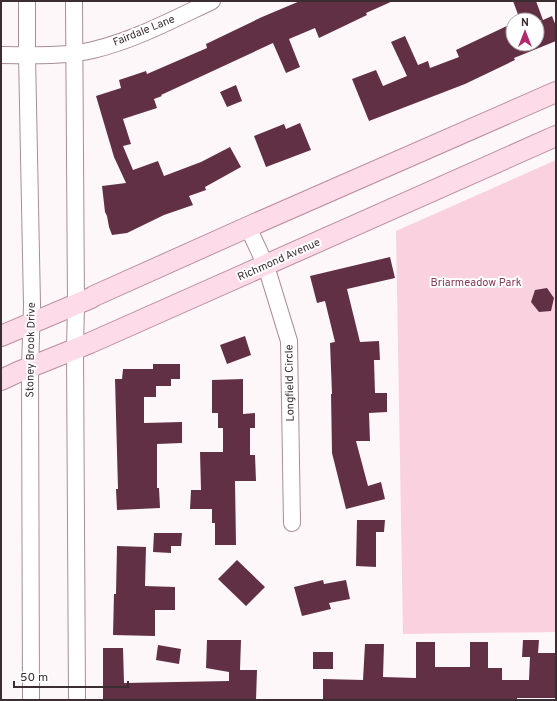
<svg xmlns="http://www.w3.org/2000/svg" width="557" height="701" font-family="Overpass,sans-serif">
  <style>
    .green { fill: #fad1df }
    .building { fill: #623045 }
    .lines { fill: none; stroke-linecap: round; stroke-linejoin: round }
    .minor-casing { stroke: #ac8c97; stroke-width: 18 }
    .major-casing { stroke: #ba8e9e; stroke-width: 22 }
    .minor { stroke: #fff; stroke-width: 16 }
    .major { stroke: #fedbe8; stroke-width: 20 }
    .labels { text-anchor: middle; dominant-baseline: central; stroke-width: 4; stroke-linejoin: round; paint-order: stroke }
    .street-label { font-size: 11px; fill: #3b2d32; stroke: #fff }
    .park-label { font-size: 11px; fill: #833a59; stroke: #fff }
  </style>
  <rect width="100%" height="100%" fill="#fef7f9"/>
  <!-- green -->
  <path class="green" d="M 556,160 L 556,632 L 403,634 L 396,231 Z"/>
  <!-- building -->
  <path class="building" d="M 300,1 L 393,1 L 366,13 L 367,15 L 319,38 L 315,28 L 289,39 L 300,67 L 286,73 L 273,43 L 161,95 L 162,96 L 154,99 L 157,108 L 123,119 L 131,144 L 123,146 L 133,170 L 158,161 L 164,176 L 201,162 L 230,147 L 241,167 L 205,187 L 206,190 L 189,196 L 193,205 L 164,215 L 127,233 L 112,235 L 109,227 L 107,216 L 105,212 L 102,186 L 126,183 L 114,157 L 96,96 L 121,88 L 119,80 L 146,71 L 147,74 L 207,48 L 206,44 L 262,17 Z
    M 513,1 L 536,1 L 543,20 L 552,16 L 556,26 L 556,41 L 514,58 L 515,60 L 465,84 L 369,121 L 352,79 L 376,70 L 383,86 L 407,76 L 391,42 L 405,36 L 418,65 L 428,61 L 430,68 L 459,57 L 456,50 L 513,23 L 513,44 L 537,44 L 537,22 L 542,20 L 520,20 Z
    M 236,85 L 242,101 L 227,107 L 220,92 Z
    M 300,123 L 311,150 L 266,167 L 254,136 L 284,124 L 286,129 Z
    M 390,257 L 395,278 L 347,289 L 360,342 L 379,341 L 380,360 L 374,360 L 375,393 L 387,393 L 387,412 L 369,413 L 370,441 L 356,441 L 368,486 L 381,482 L 385,499 L 346,509 L 332,453 L 331,394 L 332,394 L 330,343 L 335,342 L 325,301 L 317,303 L 310,276 Z
    M 547,288 L 554,298 L 551,311 L 539,312 L 531,302 L 535,290 Z
    M 245,336 L 251,355 L 227,364 L 220,345 Z
    M 153,364 L 180,364 L 180,379 L 171,379 L 171,386 L 156,386 L 156,397 L 144,397 L 144,423 L 182,422 L 182,443 L 157,444 L 157,488 L 159,488 L 160,508 L 117,510 L 116,489 L 118,489 L 115,379 L 122,379 L 123,369 L 153,369 Z
    M 243,379 L 243,414 L 255,413 L 255,428 L 250,428 L 250,455 L 255,455 L 256,481 L 235,481 L 236,545 L 215,545 L 215,523 L 212,523 L 212,509 L 190,509 L 191,490 L 201,490 L 200,452 L 223,452 L 223,428 L 218,428 L 218,413 L 212,413 L 212,380 Z
    M 357,520 L 385,520 L 384,532 L 376,532 L 376,567 L 356,566 Z
    M 154,533 L 182,533 L 181,546 L 171,546 L 171,553 L 153,552 Z
    M 117,546 L 146,547 L 145,586 L 175,587 L 175,610 L 155,610 L 155,636 L 113,635 L 114,594 L 116,594 Z
    M 237,560 L 265,587 L 246,606 L 218,579 Z
    M 323,580 L 324,584 L 346,580 L 350,599 L 329,603 L 331,609 L 302,616 L 294,587 Z
    M 207,640 L 241,640 L 240,670 L 257,670 L 256,700 L 103,700 L 103,648 L 123,648 L 124,683 L 229,681 L 229,672 L 206,668 Z
    M 523,640 L 539,640 L 538,653 L 556,653 L 556,698 L 517,698 L 517,700 L 323,700 L 323,679 L 363,680 L 365,644 L 384,644 L 383,677 L 416,678 L 416,642 L 435,642 L 435,667 L 470,667 L 470,642 L 488,642 L 488,668 L 502,668 L 502,680 L 529,680 L 530,657 L 522,657 Z
    M 158,645 L 181,649 L 179,664 L 156,660 Z
    M 313,652 L 333,652 L 333,669 L 313,669 Z"/>
  <g class="lines">
    <defs>
      <path id="minor" d="M 27,1 L 27,55 L 32,305 L 30,368 L 31,700
        M 74,1 L 76,304 L 75,349 L 77,700
        M 1,55 C 31,55 64,57 93,50 C 135,40 174,19 212,1
        M 248,227 L 266,266 L 289,341 L 292,523"/>
      <path id="major" d="M 1,336 L 91,298 L 94,296 L 248,227 L 556,92
        M 1,380 L 18,372 L 90,343 L 556,136"/>
    </defs>
    <!-- minor casing -->
    <use href="#minor" class="minor-casing"/>
    <!-- major casing -->
    <use href="#major" class="major-casing"/>
    <!-- minor -->
    <use href="#minor" class="minor"/>
    <!-- major -->
    <use href="#major" class="major"/>
  </g>
  <g class="labels">
    <!-- street labels -->
    <g class="street-label">
      <text transform="translate(144 31) rotate(-22)">Fairdale Lane</text>
      <text transform="translate(279 260) rotate(-24)">Richmond Avenue</text>
      <text transform="translate(31 350) rotate(-89)">Stoney Brook Drive</text>
      <text transform="translate(290 383) rotate(-91)">Longfield Circle</text>
    </g>
    <!-- park labels -->
    <g class="park-label">
      <text x="476" y="283">Briarmeadow Park</text>
    </g>
  </g>
  <!-- border -->
  <rect width="557" height="701" fill="none" stroke="#3b2d32" stroke-width="4"/>
  <!-- north arrow -->
  <g transform="translate(525 32)"><circle r="19" fill="#ffffff" stroke="#b1abad"/>
  <path d="M0-3L7 15L0 10L-7 15Z" fill="#b12a6e"/>
  <text y="-6" font-size="11" font-weight="bold" text-anchor="middle" fill="#3b2d32">N</text>
  </g>
  <!-- scale -->
  <path d="M14 681v6h114v-6" fill="none" stroke="#3b2d32" stroke-width="2"/>
  <text x="20" y="681" font-size="12" fill="#3b2d32" stroke="#ffffff" stroke-width="3" paint-order="stroke">50 m</text>
</svg>
